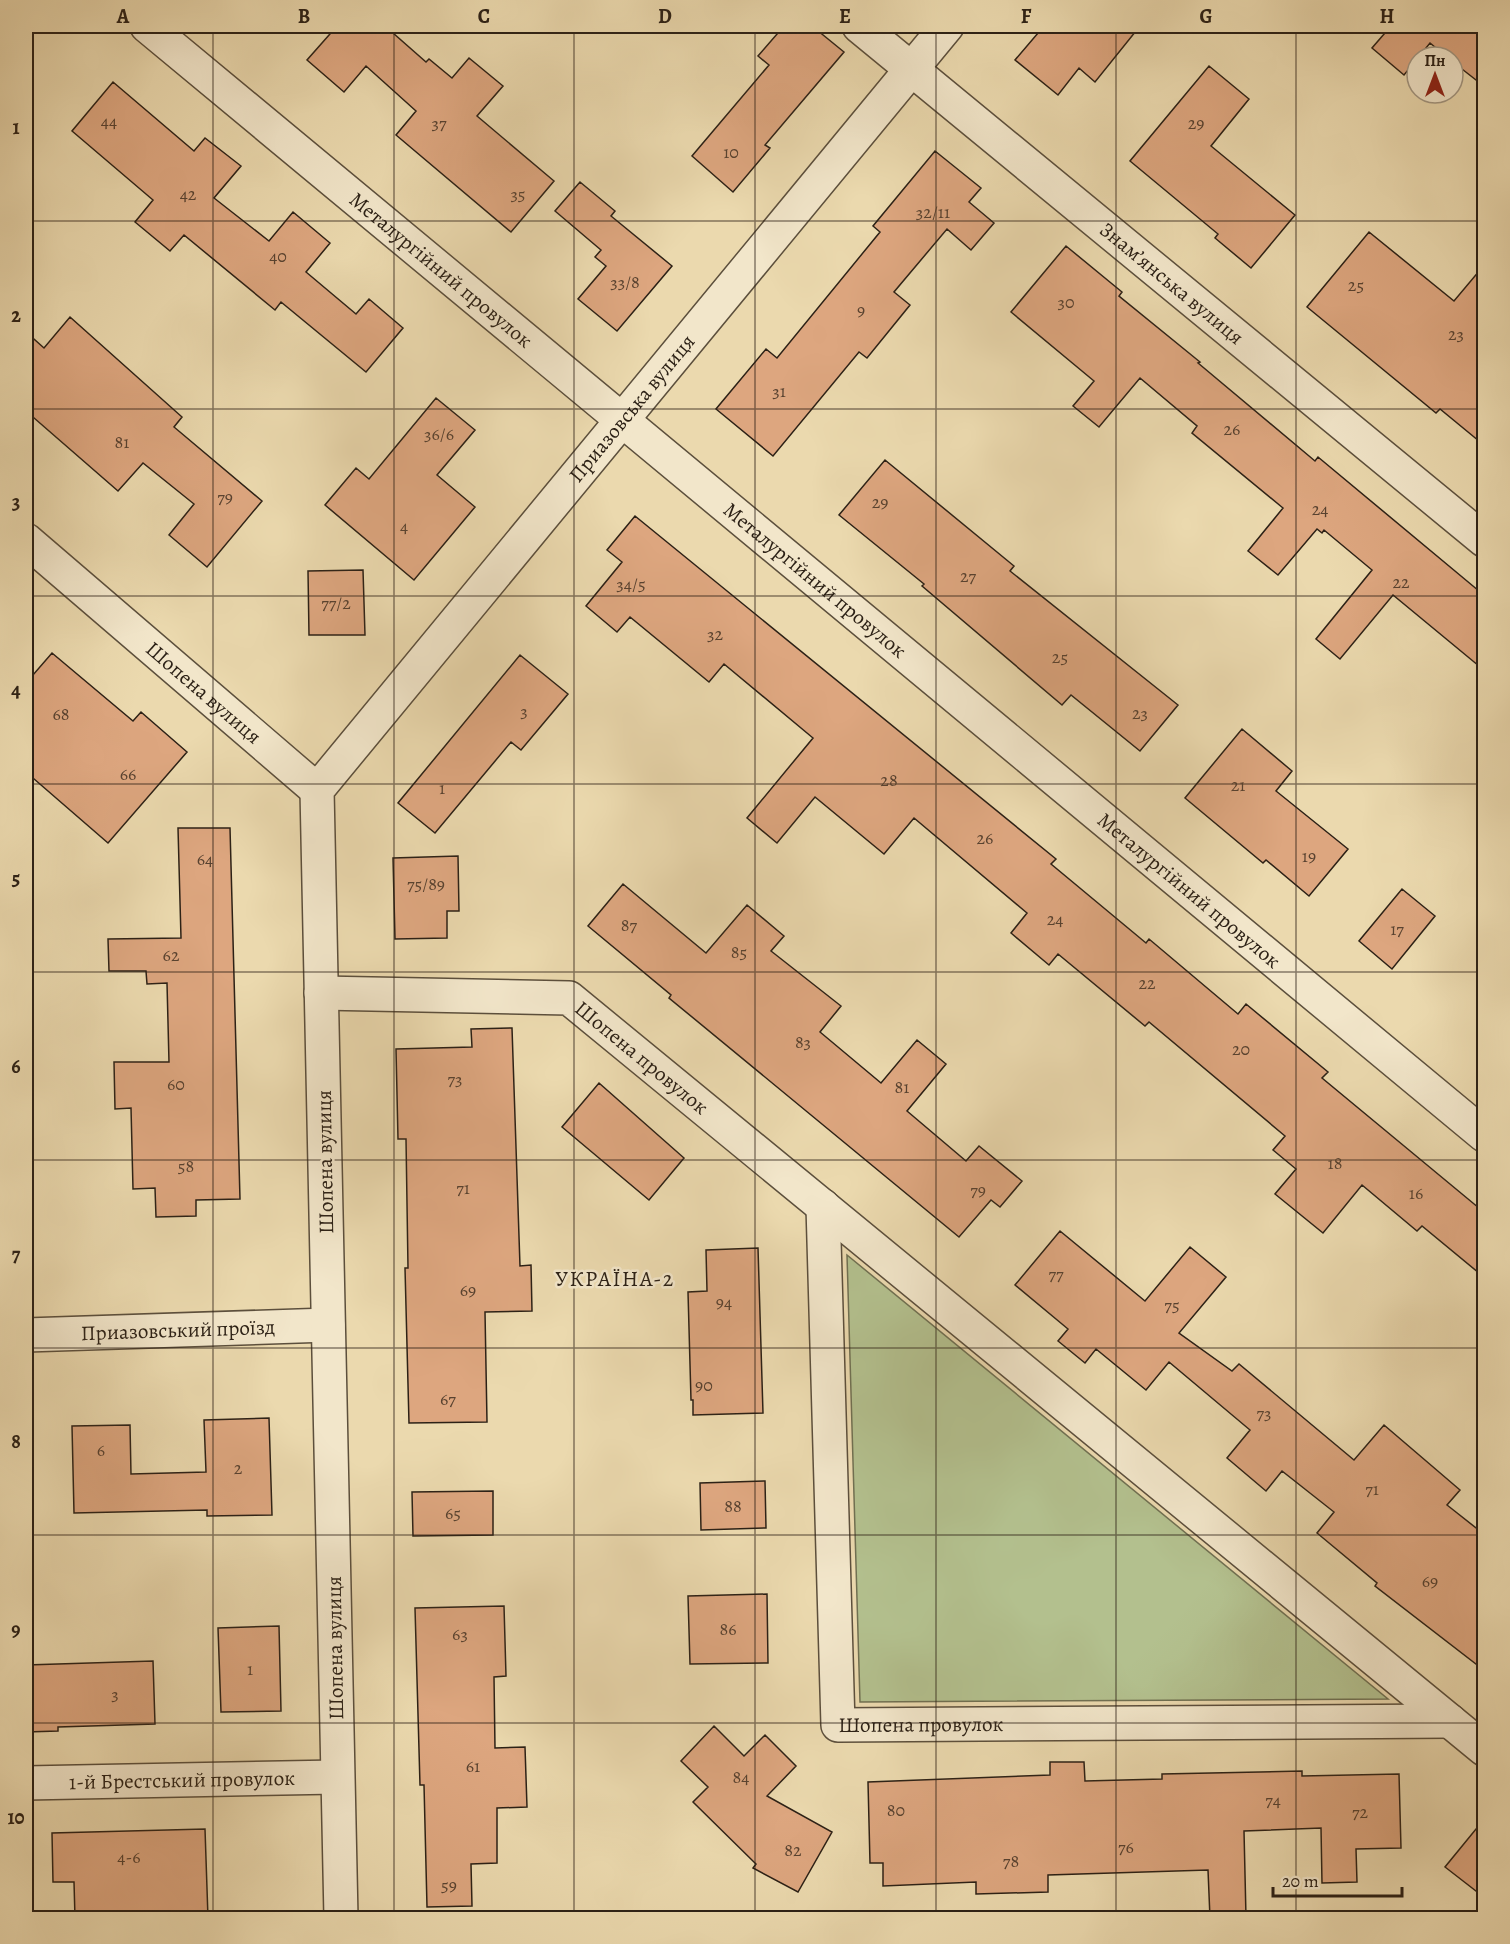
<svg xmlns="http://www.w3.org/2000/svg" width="1510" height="1944" font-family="Alegreya,serif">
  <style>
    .green { fill: #b3c08e; stroke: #707052; stroke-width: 1.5 }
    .building { fill: #dda67f; stroke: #2c2116; stroke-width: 1.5 }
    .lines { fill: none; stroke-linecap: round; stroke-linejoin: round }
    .minor-casing { stroke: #5c4f3c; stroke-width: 36 }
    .tertiary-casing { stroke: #5c4f3c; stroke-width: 36 }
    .minor { stroke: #f2e6ca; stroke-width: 33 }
    .tertiary { stroke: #f2e6ca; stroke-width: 33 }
    .grid { fill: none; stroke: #2c2116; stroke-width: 1.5; stroke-opacity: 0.55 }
    .labels { text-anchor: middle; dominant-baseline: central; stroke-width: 5; stroke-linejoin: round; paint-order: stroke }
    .number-label { font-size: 18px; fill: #584230 }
    .street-label { font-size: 21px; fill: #2c2116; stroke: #f2e6ca }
    .neighbourhood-label { font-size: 22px; letter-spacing: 1.5px; fill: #2c2116; stroke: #f2e6ca }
    .neatline { fill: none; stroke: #2c2116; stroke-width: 2 }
    .grid-label { font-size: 20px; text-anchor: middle; font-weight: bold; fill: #2c2116 }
  </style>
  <rect width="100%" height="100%" fill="#ebd9ae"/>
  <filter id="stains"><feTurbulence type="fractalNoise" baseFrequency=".00333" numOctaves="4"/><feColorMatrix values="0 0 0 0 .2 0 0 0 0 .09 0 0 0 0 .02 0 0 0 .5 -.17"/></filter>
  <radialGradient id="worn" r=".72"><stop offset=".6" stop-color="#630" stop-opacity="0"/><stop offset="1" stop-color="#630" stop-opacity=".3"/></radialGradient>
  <!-- green -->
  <path class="green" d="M 847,1255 L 1388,1699 L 860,1702 Z"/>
  <!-- building -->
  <path class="building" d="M 337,26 L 385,26 L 426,62 L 429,59 L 452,78 L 469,58 L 503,86 L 477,116 L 554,181 L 511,232 L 396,135 L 416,111 L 366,66 L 344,92 L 307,60 Z
    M 784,26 L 812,26 L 844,52 L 765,145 L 770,148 L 733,192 L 692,156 L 769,65 L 758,56 Z
    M 1044,26 L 1140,26 L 1095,82 L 1079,68 L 1058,95 L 1015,60 Z
    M 1391,26 L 1485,26 L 1485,87 L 1453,62 L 1453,57 L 1447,57 L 1430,43 L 1404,75 L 1372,48 Z
    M 1209,66 L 1249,99 L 1211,146 L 1295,215 L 1251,268 L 1215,238 L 1218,234 L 1130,161 Z
    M 113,82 L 194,151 L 205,138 L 241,166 L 214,198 L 269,241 L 293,212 L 330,243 L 306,272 L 356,314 L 369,299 L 403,328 L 366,372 L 281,302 L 275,310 L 184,235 L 170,251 L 135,222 L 153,200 L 72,131 Z
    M 935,151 L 981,188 L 969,202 L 994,223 L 971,250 L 947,229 L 894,292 L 910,305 L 867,358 L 859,352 L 773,456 L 716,409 L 766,349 L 777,358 L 880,232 L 873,226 Z
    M 580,182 L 615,211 L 611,216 L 672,266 L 617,331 L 578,299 L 606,266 L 595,257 L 601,250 L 555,211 Z
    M 1369,232 L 1454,301 L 1485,264 L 1485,446 L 1440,409 L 1436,413 L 1307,307 Z
    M 1066,246 L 1122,292 L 1119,296 L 1200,362 L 1198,363 L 1315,461 L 1318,457 L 1485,596 L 1485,671 L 1393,595 L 1340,659 L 1316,639 L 1372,570 L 1324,530 L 1322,533 L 1317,529 L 1278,575 L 1248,551 L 1283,508 L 1192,433 L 1197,426 L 1140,378 L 1099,427 L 1073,406 L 1094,381 L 1011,312 Z
    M 70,317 L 182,417 L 174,427 L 262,501 L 207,567 L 169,535 L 194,504 L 143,463 L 118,491 L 26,411 L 26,332 L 44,348 Z
    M 436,398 L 475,430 L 437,475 L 475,507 L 414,580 L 325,505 L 356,468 L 369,479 Z
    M 885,460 L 1014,566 L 1010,571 L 1178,705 L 1140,751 L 1071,695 L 1062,705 L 922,586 L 924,584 L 839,515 Z
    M 635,516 L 1056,859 L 1051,864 L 1146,943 L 1149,939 L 1238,1014 L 1246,1004 L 1328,1072 L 1322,1078 L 1485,1213 L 1485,1278 L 1422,1226 L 1417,1231 L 1362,1185 L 1323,1233 L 1275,1194 L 1296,1169 L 1273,1150 L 1285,1136 L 1149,1022 L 1145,1026 L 1058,954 L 1049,965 L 1011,933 L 1027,913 L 914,818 L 884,854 L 815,797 L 777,843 L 747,818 L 813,738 L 724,664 L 709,682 L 630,617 L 617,632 L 586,606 L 622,562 L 607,550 Z
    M 363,570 L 365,635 L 309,635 L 308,571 Z
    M 52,653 L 133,721 L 141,712 L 187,752 L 108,843 L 26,772 L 26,683 Z
    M 520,655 L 568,694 L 521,750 L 511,742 L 435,833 L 398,803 Z
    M 1242,729 L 1292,771 L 1276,791 L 1348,849 L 1309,896 L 1266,860 L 1263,863 L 1185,798 Z
    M 178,828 L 230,828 L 240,1199 L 196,1200 L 196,1216 L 156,1217 L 155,1188 L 133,1189 L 131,1108 L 115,1109 L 114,1062 L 169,1062 L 167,983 L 147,984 L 146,971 L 109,971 L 108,939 L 181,938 Z
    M 458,856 L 459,911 L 447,911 L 447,938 L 395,939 L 393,858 Z
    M 623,884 L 706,953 L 747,905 L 784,936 L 771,951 L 841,1006 L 820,1032 L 881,1083 L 917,1040 L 946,1064 L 907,1111 L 966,1161 L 979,1146 L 1022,1181 L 1000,1207 L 991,1200 L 959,1237 L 669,998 L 671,995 L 588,926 Z
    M 1402,889 L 1435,916 L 1392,969 L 1359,941 Z
    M 512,1028 L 520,1266 L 531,1265 L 532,1311 L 485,1312 L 487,1422 L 409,1423 L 405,1268 L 408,1268 L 406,1139 L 398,1139 L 396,1049 L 472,1047 L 471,1029 Z
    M 599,1083 L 684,1158 L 649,1200 L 562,1127 Z
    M 1060,1231 L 1145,1301 L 1190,1247 L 1226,1277 L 1179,1333 L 1232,1371 L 1239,1364 L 1354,1460 L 1384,1425 L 1460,1490 L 1447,1505 L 1485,1535 L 1485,1671 L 1375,1586 L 1377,1583 L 1317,1533 L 1334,1512 L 1282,1471 L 1266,1491 L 1227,1458 L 1250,1430 L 1169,1362 L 1146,1390 L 1096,1349 L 1085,1363 L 1058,1341 L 1068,1329 L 1015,1285 Z
    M 758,1248 L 763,1413 L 693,1415 L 693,1400 L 691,1400 L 688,1292 L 707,1291 L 706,1250 Z
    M 269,1418 L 272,1515 L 207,1516 L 207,1510 L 74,1513 L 72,1426 L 130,1425 L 131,1474 L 206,1472 L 204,1420 Z
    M 765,1481 L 766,1528 L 701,1530 L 700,1483 Z
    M 493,1491 L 493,1535 L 413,1536 L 412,1492 Z
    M 767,1594 L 768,1663 L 690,1664 L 688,1596 Z
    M 504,1606 L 506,1676 L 494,1677 L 495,1748 L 525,1747 L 527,1807 L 497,1808 L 497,1863 L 471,1864 L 472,1906 L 427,1907 L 424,1785 L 420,1785 L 415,1608 Z
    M 279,1626 L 281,1711 L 221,1712 L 218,1628 Z
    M 153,1661 L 155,1724 L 58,1727 L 58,1731 L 26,1732 L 26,1665 Z
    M 714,1726 L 744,1756 L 765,1735 L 796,1766 L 767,1796 L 832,1832 L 798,1892 L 753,1868 L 756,1864 L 693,1802 L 708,1787 L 681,1761 Z
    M 1050,1762 L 1084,1762 L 1085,1781 L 1162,1779 L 1162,1774 L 1302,1771 L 1302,1776 L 1399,1774 L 1401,1848 L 1356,1849 L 1357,1882 L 1322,1883 L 1321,1828 L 1244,1831 L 1246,1917 L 1210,1918 L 1208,1870 L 1048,1875 L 1048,1892 L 976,1894 L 976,1882 L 883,1886 L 883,1863 L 870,1863 L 868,1782 L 1050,1775 Z
    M 1485,1818 L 1485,1898 L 1445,1867 Z
    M 205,1829 L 208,1918 L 75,1918 L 74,1882 L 53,1882 L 52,1833 Z"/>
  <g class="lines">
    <defs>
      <g id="minor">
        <path id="s1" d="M 147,26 L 1484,1135"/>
        <path id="s2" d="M 859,26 L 1484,540"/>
        <path id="s3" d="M 26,540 L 317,790"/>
        <path id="s4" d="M 321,993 L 569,998 L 1484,1749"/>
        <path id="s5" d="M 823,1206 L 838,1725 L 1450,1721"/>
        <path id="s6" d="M 26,1335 L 328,1325"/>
        <path id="s7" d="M 26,1783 L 337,1777"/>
      </g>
      <g id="tertiary">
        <path id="s8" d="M 341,1918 L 317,790 L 947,26"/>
      </g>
    </defs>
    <!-- minor casing -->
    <use href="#minor" class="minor-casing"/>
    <!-- tertiary casing -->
    <use href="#tertiary" class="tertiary-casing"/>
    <!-- minor -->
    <use href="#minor" class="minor"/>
    <!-- tertiary -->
    <use href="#tertiary" class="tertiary"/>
  </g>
  <!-- grid -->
  <path class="grid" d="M 213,26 L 213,1918M 394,26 L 394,1918M 574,26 L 574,1918M 755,26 L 755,1918M 936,26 L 936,1918M 1116,26 L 1116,1918M 1296,26 L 1296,1918M 26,221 L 1484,221M 26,409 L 1484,409M 26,596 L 1484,596M 26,784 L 1484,784M 26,972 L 1484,972M 26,1160 L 1484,1160M 26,1348 L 1484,1348M 26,1535 L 1484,1535M 26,1723 L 1484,1723"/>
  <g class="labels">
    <!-- number labels -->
    <g class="number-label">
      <text x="109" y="121">44</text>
      <text x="439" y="123">37</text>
      <text x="1196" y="123">29</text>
      <text x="731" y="152">10</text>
      <text x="188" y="194">42</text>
      <text x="518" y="194">35</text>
      <text x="933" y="212">32/11</text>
      <text x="278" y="256">40</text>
      <text x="625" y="282">33/8</text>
      <text x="1356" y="285">25</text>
      <text x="1066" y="302">30</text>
      <text x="861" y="310">9</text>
      <text x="1456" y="334">23</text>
      <text x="779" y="391">31</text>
      <text x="1232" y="429">26</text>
      <text x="439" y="434">36/6</text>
      <text x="122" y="442">81</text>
      <text x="225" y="497">79</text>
      <text x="880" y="502">29</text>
      <text x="1320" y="509">24</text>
      <text x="404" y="526">4</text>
      <text x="968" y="576">27</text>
      <text x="1401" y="582">22</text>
      <text x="631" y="584">34/5</text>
      <text x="336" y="603">77/2</text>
      <text x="715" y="634">32</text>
      <text x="1060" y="657">25</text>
      <text x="524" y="711">3</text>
      <text x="1140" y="713">23</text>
      <text x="61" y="714">68</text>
      <text x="128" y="774">66</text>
      <text x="889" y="780">28</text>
      <text x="1238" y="785">21</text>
      <text x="442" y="788">1</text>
      <text x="985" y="838">26</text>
      <text x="1309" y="856">19</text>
      <text x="205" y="859">64</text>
      <text x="426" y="884">75/89</text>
      <text x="1055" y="919">24</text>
      <text x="629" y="925">87</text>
      <text x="1397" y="929">17</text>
      <text x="739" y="952">85</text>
      <text x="171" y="955">62</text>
      <text x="1147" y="983">22</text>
      <text x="803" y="1042">83</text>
      <text x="1241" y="1049">20</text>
      <text x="455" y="1079">73</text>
      <text x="176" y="1084">60</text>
      <text x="902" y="1087">81</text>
      <text x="1335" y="1163">18</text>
      <text x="186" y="1166">58</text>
      <text x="463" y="1188">71</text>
      <text x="978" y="1190">79</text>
      <text x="1416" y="1193">16</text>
      <text x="1056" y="1274">77</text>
      <text x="468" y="1290">69</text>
      <text x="724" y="1302">94</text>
      <text x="1172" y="1305">75</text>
      <text x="704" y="1385">90</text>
      <text x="448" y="1399">67</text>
      <text x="1264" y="1413">73</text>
      <text x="101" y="1450">6</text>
      <text x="238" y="1468">2</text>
      <text x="1372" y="1489">71</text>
      <text x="733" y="1506">88</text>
      <text x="453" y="1513">65</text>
      <text x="1430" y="1581">69</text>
      <text x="728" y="1629">86</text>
      <text x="460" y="1634">63</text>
      <text x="250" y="1669">1</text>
      <text x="115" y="1694">3</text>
      <text x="473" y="1766">61</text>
      <text x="741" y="1777">84</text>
      <text x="1273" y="1800">74</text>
      <text x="896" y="1810">80</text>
      <text x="1360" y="1812">72</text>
      <text x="1126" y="1847">76</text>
      <text x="793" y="1850">82</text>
      <text x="129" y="1857">4-6</text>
      <text x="1011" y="1861">78</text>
      <text x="449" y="1885">59</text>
    </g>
    <!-- street labels -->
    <g class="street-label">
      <text stroke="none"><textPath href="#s1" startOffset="382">Металургійний провулок</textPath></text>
      <text stroke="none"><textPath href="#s2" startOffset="405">Знам’янська вулиця</textPath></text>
      <text stroke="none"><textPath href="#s8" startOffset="1623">Приазовська вулиця</textPath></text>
      <text stroke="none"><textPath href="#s1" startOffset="868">Металургійний провулок</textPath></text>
      <text stroke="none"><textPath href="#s3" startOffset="234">Шопена вулиця</textPath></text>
      <text stroke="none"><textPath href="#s1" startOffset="1354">Металургійний провулок</textPath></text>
      <text stroke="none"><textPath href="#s4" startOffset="342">Шопена провулок</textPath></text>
      <text transform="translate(325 1162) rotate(-91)">Шопена вулиця</text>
      <text stroke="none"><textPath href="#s6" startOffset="152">Приазовський проїзд</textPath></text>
      <text transform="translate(335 1648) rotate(-91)">Шопена вулиця</text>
      <text stroke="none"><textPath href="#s5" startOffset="602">Шопена провулок</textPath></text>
      <text stroke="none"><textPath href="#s7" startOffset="156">1-й Брестський провулок</textPath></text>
    </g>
    <!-- neighbourhood labels -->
    <g class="neighbourhood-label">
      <text x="615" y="1279">УКРАЇНА-2</text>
    </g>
  </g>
  <!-- margin -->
  <rect width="1510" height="1944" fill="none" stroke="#ebd9ae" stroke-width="66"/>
  <!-- north arrow -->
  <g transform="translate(1435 75)"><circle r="28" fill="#f2e6ca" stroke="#a39782" stroke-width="1.5"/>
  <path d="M0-4.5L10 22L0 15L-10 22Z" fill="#8f2418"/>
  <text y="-9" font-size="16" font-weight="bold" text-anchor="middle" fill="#2c2116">Пн</text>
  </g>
  <!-- scale -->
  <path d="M1273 1887v9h129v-9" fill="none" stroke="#2c2116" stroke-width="3"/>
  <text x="1282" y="1887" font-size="18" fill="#2c2116" stroke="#f2e6ca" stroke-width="4.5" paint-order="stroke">20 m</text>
  <rect x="33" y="33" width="1444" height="1878" class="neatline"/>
  <g class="grid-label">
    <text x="123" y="23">A</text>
    <text x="304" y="23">B</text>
    <text x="484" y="23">C</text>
    <text x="665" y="23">D</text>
    <text x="845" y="23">E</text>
    <text x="1026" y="23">F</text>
    <text x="1206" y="23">G</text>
    <text x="1387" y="23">H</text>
    <text x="16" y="134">1</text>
    <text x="16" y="322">2</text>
    <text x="16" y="509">3</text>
    <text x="16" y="697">4</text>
    <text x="16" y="885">5</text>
    <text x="16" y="1073">6</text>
    <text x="16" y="1261">7</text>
    <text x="16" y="1448">8</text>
    <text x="16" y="1636">9</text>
    <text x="16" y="1824">10</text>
  </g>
  <rect width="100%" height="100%" filter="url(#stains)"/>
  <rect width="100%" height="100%" fill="url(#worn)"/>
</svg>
